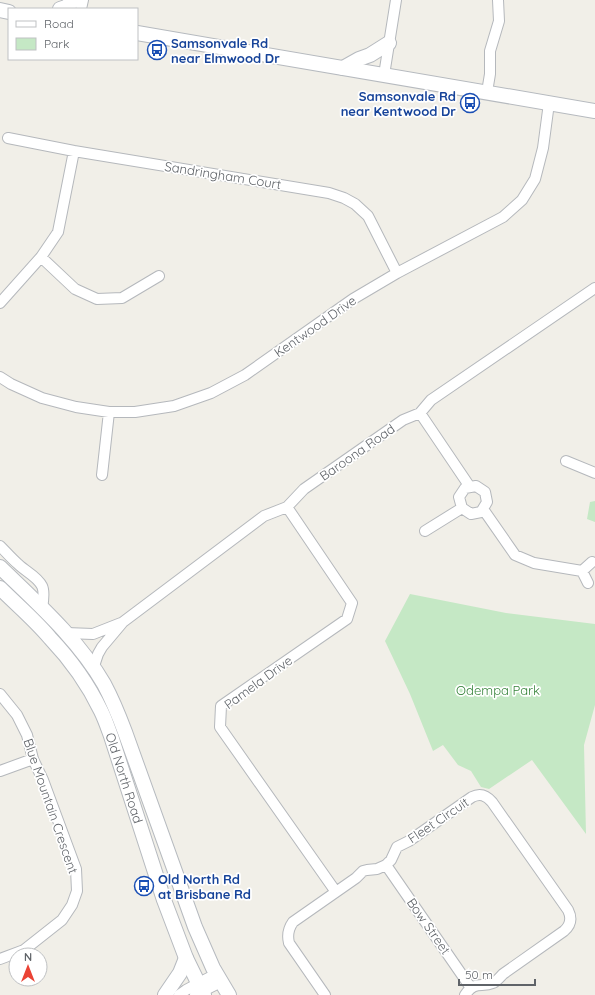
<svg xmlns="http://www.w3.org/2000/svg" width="595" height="995" font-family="Quicksand,sans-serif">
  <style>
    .green { fill: #c5e8c5 }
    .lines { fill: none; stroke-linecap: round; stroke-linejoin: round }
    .minor-casing { stroke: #b5b8bc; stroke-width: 12 }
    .secondary-casing { stroke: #b6babf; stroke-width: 16 }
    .minor { stroke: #fff; stroke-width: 10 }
    .secondary { stroke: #fff; stroke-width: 14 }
    .labels { text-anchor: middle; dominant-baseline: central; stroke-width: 3.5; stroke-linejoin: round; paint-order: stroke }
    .transit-label { font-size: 13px; font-weight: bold; fill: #164399; stroke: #fff; text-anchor: start }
    .street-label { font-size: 13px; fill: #5f6368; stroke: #fff }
    .park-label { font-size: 13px; fill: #348238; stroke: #fff }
  </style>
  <rect width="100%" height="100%" fill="#f1efe8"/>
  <!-- green -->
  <path class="green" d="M 595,501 L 595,522 L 587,519 L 590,502 Z
    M 410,594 L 506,613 L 595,624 L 595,705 L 584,745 L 586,834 L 532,760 L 489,789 L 481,787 L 471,771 L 458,765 L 443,745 L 433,751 L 410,694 L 385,641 Z"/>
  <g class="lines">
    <defs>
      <path id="minor" d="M 81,9 L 83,0
        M 384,75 L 396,0
        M 487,92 L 490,74 L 490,51 L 499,21 L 498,0
        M 8,138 L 74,151 L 329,193 L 344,198 L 355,204 L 368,216 L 397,273
        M 41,257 L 75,289 L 97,299 L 122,298 L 159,276
        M 0,303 L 41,257 L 58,232 L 74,151
        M 0,377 L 11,384 L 42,398 L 76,407 L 109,412 L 135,412 L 174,406 L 211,393 L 245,375 L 353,299 L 397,273 L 503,217 L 522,200 L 535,179 L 543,148 L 549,103
        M 420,413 L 470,487
        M 566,461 L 595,473
        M 102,475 L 109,412
        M 476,486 L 485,492 L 487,502 L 481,512 L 471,514 L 462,508 L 459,497 L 465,488 Z
        M 287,507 L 352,603 L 347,619 L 221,706 L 220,727 L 336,892
        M 483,509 L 515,555 L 534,563 L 582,571
        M 425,531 L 462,508
        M 0,546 C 6,552 12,559 18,564 C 26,572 37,576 42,586 C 45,592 43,602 42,608
        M 588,583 L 582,571 L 592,562
        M 66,633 L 93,634 L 121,623
        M 93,669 L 98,654 L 102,647 L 123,622 L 264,516 L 287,507 L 304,489 L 403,420 L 420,413 L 431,400 L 595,288
        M 0,694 L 17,715 L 27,735 L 33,759 L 43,780 L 76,869 L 77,891 L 72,905 L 62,920 L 24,950 L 0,959
        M 0,771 L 33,759
        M 386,865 L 471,988
        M 179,995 L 186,990 L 216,974
        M 195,995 L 221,982
        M 325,995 L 289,943 C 287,935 288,929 293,922 L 356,878 L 363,871 L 367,870 L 377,869 L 386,865 L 391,860 L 397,847 L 409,841 L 472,797 C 480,793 486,795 492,802 L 568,910 C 572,918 571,925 564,931 L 503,974 C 500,977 497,981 493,983 C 481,988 475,980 465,995"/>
      <g id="secondary">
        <path d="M 60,9 L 66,7 L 74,0"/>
        <path d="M 0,10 L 9,12"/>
        <path d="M 137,33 L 595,111"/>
        <path d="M 343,68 L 359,59 L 370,55 L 389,43"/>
        <path d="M 0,567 C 37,603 78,639 104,684 C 112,699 119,716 125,732 L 195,927 L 213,968 L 229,995"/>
        <path id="s1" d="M 0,588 C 17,605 35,620 50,638 C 70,659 88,684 101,711 C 105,719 108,728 111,736 L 164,900 L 186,958 L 204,995"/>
        <path d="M 165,995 L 180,973 L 186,958"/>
      </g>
    </defs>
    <!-- minor casing -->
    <use href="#minor" class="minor-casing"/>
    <!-- secondary casing -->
    <use href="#secondary" class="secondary-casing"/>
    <!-- minor -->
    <use href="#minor" class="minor"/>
    <!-- secondary -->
    <use href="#secondary" class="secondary"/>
  </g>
  <!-- icons -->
  <defs>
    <symbol id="bus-ring" viewBox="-11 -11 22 22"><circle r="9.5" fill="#fff" stroke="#1a4fb4" stroke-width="1.5"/><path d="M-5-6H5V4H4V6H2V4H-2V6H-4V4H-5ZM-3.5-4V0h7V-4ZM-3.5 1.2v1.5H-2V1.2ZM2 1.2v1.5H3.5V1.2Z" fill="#1a4fb4"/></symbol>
  </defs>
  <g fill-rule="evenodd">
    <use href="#bus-ring" x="146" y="39" width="22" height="22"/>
    <use href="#bus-ring" x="459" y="92" width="22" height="22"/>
    <use href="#bus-ring" x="133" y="875" width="22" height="22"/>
  </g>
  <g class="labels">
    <!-- transit labels -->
    <g class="transit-label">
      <text x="171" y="43">Samsonvale Rd<tspan x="171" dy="15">near Elmwood Dr</tspan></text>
      <text x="456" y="96" text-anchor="end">Samsonvale Rd<tspan x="456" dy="15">near Kentwood Dr</tspan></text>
      <text x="158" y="879">Old North Rd<tspan x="158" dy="15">at Brisbane Rd</tspan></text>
    </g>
    <!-- street labels -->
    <g class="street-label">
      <text transform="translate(223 175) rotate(9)">Sandringham Court</text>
      <text transform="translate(315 326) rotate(-35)">Kentwood Drive</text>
      <text transform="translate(357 452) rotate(-35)">Baroona Road</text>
      <text transform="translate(258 682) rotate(-36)">Pamela Drive</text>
      <text stroke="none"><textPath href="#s1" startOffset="231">Old North Road</textPath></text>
      <text transform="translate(51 806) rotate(71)">Blue Mountain Crescent</text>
      <text transform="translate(438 820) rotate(-34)">Fleet Circuit</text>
      <text transform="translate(429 926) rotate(55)">Bow Street</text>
    </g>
    <!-- park labels -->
    <g class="park-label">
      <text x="498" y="690">Odempa Park</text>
    </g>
  </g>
  <!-- legend -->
  <rect x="8" y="8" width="130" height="52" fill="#ffffff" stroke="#bfc1c3"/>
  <rect x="16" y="21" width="20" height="6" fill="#ffffff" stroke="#bfc1c3"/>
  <text x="44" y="28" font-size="12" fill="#5f6368">Road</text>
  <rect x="16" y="38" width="20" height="12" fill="#c5e8c5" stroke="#bfc1c3"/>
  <text x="44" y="48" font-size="12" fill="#5f6368">Park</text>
  <!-- north arrow -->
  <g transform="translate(28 967)"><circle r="19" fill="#ffffff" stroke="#bfc1c3"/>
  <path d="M0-3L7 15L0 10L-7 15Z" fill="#ea4335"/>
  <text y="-6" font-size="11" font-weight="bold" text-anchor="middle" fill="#5f6368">N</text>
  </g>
  <!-- scale -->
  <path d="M459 979v6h76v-6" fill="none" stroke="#5f6368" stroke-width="2"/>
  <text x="465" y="979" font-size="12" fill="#5f6368" stroke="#ffffff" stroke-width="3" paint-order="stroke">50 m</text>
</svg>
